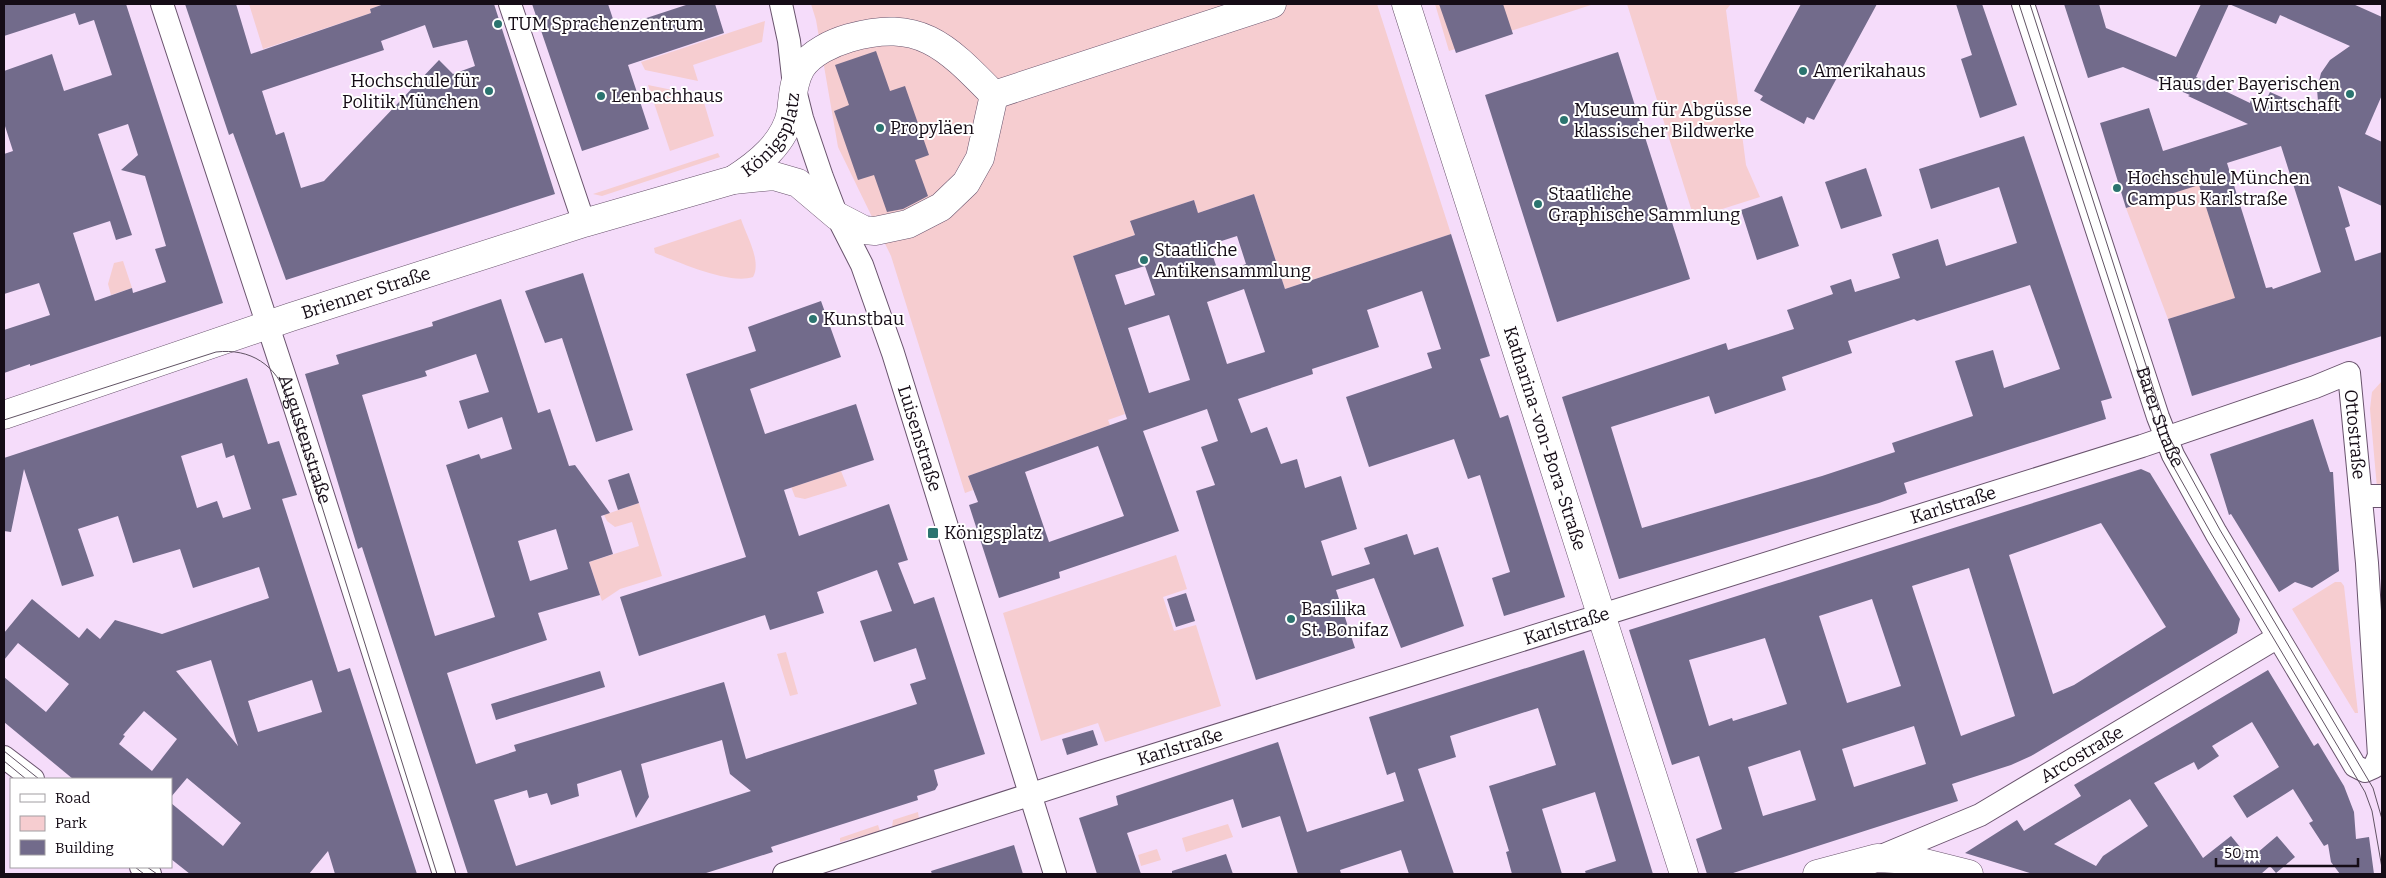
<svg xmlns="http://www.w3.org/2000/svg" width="2386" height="878" font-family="Bitter,serif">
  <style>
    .green { fill: #f6cdd0 }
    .building { fill: #726b8b; fill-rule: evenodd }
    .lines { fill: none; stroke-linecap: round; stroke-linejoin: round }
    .minor-casing { stroke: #69536d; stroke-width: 24 }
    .tertiary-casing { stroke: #69536d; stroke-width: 29 }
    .secondary-casing { stroke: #69536d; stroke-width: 29 }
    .minor { stroke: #fff; stroke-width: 22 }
    .tertiary { stroke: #fff; stroke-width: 28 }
    .secondary { stroke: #fff; stroke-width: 28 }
    .tram { stroke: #615364; stroke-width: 1 }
    .poi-dot { fill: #2b746f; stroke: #fff; stroke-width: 2 }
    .labels { text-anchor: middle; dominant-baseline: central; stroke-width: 4; stroke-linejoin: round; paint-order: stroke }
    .poi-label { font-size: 18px; fill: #150c16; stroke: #fff; text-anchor: start }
    .street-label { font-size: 18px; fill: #150c16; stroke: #fff }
  </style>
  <rect width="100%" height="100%" fill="#f5dcfa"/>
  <!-- green -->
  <path class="green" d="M 249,4 L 384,4 L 370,9 L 371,13 L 263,49 Z
    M 811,4 L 1377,4 L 1451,234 L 1285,289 L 1254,194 L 1198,213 L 1194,200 L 1130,222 L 1135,235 L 1073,256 L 1125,414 L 1108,420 L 1110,425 L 968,476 L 973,490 L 965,493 L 891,256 L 838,147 L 816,20 Z
    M 1435,4 L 1594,4 L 1449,51 Z
    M 1627,4 L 1731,4 L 1726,10 L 1746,165 L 1760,197 L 1694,218 Z
    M 765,21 L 762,42 L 693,65 L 698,81 L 645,70 L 641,62 Z
    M 648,85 L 702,96 L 714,136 L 670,151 Z
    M 718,153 L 720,157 L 602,196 L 593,194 Z
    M 2195,170 L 2236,298 L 2168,319 L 2126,208 L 2175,193 Z
    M 741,219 C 746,235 762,261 753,277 C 729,285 679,262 655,253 L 654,248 Z
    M 123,261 L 132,288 L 111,295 L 108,284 L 114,263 Z
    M 2382,381 L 2382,488 L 2377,488 L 2370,409 L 2372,392 Z
    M 841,471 L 847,486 L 805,499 L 795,497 L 789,481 L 802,484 Z
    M 639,503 L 662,576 L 620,589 L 602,601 L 589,562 L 639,546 L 632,522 L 615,527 L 607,521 L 604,515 Z
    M 1176,555 L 1187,589 L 1163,597 L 1174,631 L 1196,625 L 1221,706 L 1105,742 L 1098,723 L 1041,741 L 1003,613 Z
    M 2335,582 L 2341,582 L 2344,586 L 2358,713 L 2355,713 L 2292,609 Z
    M 786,652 L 798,694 L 790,696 L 777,654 Z
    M 918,812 L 919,819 L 892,827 L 893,820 Z
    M 1228,824 L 1233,837 L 1186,852 L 1182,838 Z
    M 878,825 L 880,831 L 840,842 L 840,838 Z
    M 1157,849 L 1161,860 L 1141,866 L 1138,855 Z"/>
  <!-- building -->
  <path class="building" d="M 4,4 L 126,4 L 223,303 L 30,366 L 30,364 L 4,373 L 4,330 L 50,315 L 39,283 L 4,294 L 4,154 L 13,151 L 4,123 L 4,71 L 52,54 L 64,91 L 112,75 L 94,20 L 79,25 L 75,13 L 4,36 ZM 128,124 L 138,155 L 121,170 L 145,176 L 166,246 L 155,249 L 166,282 L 133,293 L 132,288 L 95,301 L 73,233 L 110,221 L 116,240 L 132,235 L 98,134 Z
    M 185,4 L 236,4 L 251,54 L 371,13 L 370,9 L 384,4 L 494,4 L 555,194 L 286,280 L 233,133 L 229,135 ZM 425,25 L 433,48 L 467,40 L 475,66 L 453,74 L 439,60 L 324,181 L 301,188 L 284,132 L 276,135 L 262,91 L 384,50 L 381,41 Z
    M 532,4 L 608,4 L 616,28 L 689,4 L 715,4 L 724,33 L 628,65 L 649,129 L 582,151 Z
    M 1439,4 L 1503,4 L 1513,34 L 1456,53 Z
    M 1801,4 L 1877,4 L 1814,120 L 1807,117 L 1804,124 L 1760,100 L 1763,96 L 1754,91 Z
    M 1956,4 L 1982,4 L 2017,105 L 1980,118 L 1961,59 L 1972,55 Z
    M 2064,4 L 2099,4 L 2106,28 L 2176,57 L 2201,4 L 2353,4 L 2382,17 L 2382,95 L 2365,134 L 2382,142 L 2382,206 L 2338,186 L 2350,226 L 2345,228 L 2355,261 L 2382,252 L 2382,336 L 2192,396 L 2168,319 L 2235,298 L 2199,185 L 2126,208 L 2100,123 L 2149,108 L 2163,151 L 2248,124 L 2188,96 L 2190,95 L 2123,67 L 2088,78 ZM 2229,4 L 2276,24 L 2280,15 L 2350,46 L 2330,60 L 2321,73 L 2317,89 L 2319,114 L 2270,92 L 2264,105 L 2251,99 L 2250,103 L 2196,77 ZM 2281,146 L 2321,272 L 2273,289 L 2272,287 L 2266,288 L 2227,163 Z
    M 876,51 L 890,91 L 905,86 L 929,155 L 915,160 L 928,196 L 903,209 L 887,212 L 874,175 L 858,180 L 834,111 L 849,105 L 835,65 Z
    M 1618,52 L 1690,279 L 1557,322 L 1485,95 Z
    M 2024,136 L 2112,398 L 2101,401 L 2106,419 L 1904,483 L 1907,493 L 1879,503 L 1619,579 L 1562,397 L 1726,343 L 1728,350 L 1794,329 L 1787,310 L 1833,294 L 1830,286 L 1851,279 L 1855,292 L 1900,278 L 1892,254 L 1938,239 L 1946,266 L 2017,243 L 1999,187 L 1931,209 L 1919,169 ZM 2030,285 L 2060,369 L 2004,388 L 1993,350 L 1955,361 L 1973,416 L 1892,443 L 1895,452 L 1822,476 L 1642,528 L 1611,427 L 1709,396 L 1715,414 L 1786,390 L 1782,377 L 1852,353 L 1848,341 L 1914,319 L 1917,321 Z
    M 1866,168 L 1882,216 L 1841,229 L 1825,182 Z
    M 1254,194 L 1285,289 L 1451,234 L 1490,356 L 1480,359 L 1500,418 L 1508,415 L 1565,597 L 1504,616 L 1492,578 L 1510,572 L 1480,475 L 1468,479 L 1454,439 L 1369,467 L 1346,397 L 1432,368 L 1427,353 L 1441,349 L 1422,291 L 1367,310 L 1379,347 L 1312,369 L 1313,374 L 1238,399 L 1251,433 L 1267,427 L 1281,464 L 1297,459 L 1305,488 L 1341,476 L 1357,529 L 1321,541 L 1332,576 L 1370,564 L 1364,548 L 1407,534 L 1414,555 L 1438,547 L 1464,626 L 1401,648 L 1374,578 L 1336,590 L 1355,648 L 1256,680 L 1196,491 L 1215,485 L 1201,447 L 1218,441 L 1207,409 L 1143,431 L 1179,531 L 1059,572 L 1060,578 L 999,598 L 969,505 L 978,502 L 968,476 L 1127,419 L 1073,256 L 1135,235 L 1130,221 L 1194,200 L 1198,213 ZM 1237,236 L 1246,264 L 1219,274 L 1209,245 ZM 1145,266 L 1155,295 L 1125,305 L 1115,275 ZM 1244,289 L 1265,352 L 1227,364 L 1207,302 ZM 1169,315 L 1190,380 L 1149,393 L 1128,328 ZM 1098,446 L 1124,516 L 1049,542 L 1025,472 Z
    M 1782,196 L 1799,246 L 1757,260 L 1741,210 Z
    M 583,273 L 633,430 L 596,442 L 562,338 L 545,343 L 525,291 Z
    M 501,299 L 538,413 L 550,409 L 569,466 L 575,465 L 610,513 L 601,516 L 613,554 L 589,562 L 600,595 L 538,613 L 547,640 L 447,673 L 476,764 L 516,751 L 514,745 L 724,682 L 746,759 L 917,704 L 910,684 L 926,679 L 916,648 L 874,662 L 860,621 L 892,611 L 877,570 L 817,592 L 824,613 L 770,630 L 765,615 L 639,656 L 620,597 L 746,557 L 686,374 L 756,351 L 748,327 L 821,301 L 841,357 L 750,389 L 765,434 L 856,404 L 874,460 L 784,490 L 799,536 L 889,504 L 908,560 L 898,563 L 914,604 L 934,597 L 985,754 L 934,770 L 938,785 L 935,790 L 917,796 L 918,800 L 771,847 L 773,852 L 703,874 L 468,874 L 362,547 L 358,549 L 305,374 L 339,364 L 336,355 L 433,326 L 432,322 ZM 476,354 L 489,392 L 459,401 L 468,429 L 502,417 L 512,449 L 481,459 L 479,454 L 446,465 L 495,617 L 435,636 L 362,395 L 427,376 L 425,371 ZM 556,529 L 568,569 L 530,581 L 518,541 ZM 722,740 L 730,774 L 751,791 L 516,866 L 494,800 L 527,790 L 529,798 L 547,793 L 551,805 L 579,796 L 577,784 L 621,770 L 636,818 L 649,797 L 641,764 Z
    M 247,378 L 268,444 L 279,441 L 297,495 L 282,499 L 338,672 L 350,668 L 417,874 L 335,874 L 328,851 L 309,874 L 190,874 L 171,859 L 171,803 L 223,846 L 241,823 L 187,778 L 171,797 L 171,779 L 73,779 L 4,722 L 4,677 L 46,712 L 69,684 L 18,643 L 4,660 L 4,633 L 32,599 L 79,638 L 87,628 L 100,639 L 115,620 L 162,634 L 269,598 L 259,567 L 193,588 L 180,549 L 133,563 L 118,516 L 78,529 L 94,576 L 62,586 L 24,469 L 11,532 L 4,531 L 4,458 ZM 222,443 L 226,458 L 234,455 L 251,509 L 223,518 L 217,501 L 197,508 L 181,456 ZM 211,660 L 216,676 L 238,746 L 176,671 ZM 312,680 L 322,712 L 258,732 L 248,701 ZM 144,711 L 177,739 L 152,771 L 119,744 L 125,736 L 123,735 Z
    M 2313,419 L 2330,472 L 2333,472 L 2339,571 L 2312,588 L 2295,582 L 2279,592 L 2231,514 L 2229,515 L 2210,454 Z
    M 2141,469 L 2150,473 L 2240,619 L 2237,633 L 2031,756 L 2011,765 L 1952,784 L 1958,801 L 1730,874 L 1707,874 L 1696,839 L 1722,829 L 1699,756 L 1672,765 L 1629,630 ZM 2101,523 L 2166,627 L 2074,685 L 2053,694 L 2009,555 ZM 1969,568 L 2015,716 L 1961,736 L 1912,586 ZM 1872,599 L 1901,686 L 1847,703 L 1819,616 ZM 1765,638 L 1787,704 L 1733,721 L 1732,718 L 1709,726 L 1689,660 ZM 1914,726 L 1926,764 L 1854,787 L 1842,749 ZM 1800,750 L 1816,800 L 1763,816 L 1748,767 Z
    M 629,473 L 639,503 L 618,510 L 608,480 Z
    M 1186,593 L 1195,621 L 1176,627 L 1167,599 Z
    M 1584,650 L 1653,874 L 1586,874 L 1585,871 L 1616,861 L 1595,792 L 1542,809 L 1562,874 L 1512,874 L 1506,852 L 1509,851 L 1489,786 L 1556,765 L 1538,708 L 1450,736 L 1456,757 L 1418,769 L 1454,874 L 1409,874 L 1401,850 L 1340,870 L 1341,874 L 1298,874 L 1280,816 L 1242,828 L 1233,799 L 1127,833 L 1141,874 L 1097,874 L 1079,818 L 1118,805 L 1116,796 L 1278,742 L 1307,832 L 1404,801 L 1395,772 L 1387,775 L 1369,717 Z
    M 2268,670 L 2314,746 L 2318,743 L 2344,786 L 2354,812 L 2356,839 L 2369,837 L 2374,874 L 2340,874 L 2331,862 L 2328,844 L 2324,846 L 2309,823 L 2313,821 L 2293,789 L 2247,818 L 2233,796 L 2279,767 L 2252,722 L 2212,746 L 2219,756 L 2198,770 L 2194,762 L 2154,783 L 2203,858 L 2231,836 L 2250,859 L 2277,836 L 2295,857 L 2276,873 L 2270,866 L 2261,874 L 2033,874 L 1965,853 L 2017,820 L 2024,831 L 2081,796 L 2074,785 ZM 2130,799 L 2148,826 L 2103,856 L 2096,866 L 2054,844 Z
    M 600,671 L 605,687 L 496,720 L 491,704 Z
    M 1093,730 L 1098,745 L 1067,755 L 1062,739 Z
    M 1014,845 L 1023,874 L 932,874 L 931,871 Z
    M 1226,854 L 1233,874 L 1172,874 L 1172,871 Z"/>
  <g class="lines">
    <defs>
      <g id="minor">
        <path id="s1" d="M 162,4 L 297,414 L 444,874"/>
        <path d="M 510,4 L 584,223"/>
        <path id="s2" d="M 781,4 L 789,41 L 794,86 L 802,118 L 822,177 L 837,216 L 862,265 L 893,353 L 1055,874"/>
        <path id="s3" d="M 2023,4 L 2158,417 L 2173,455 L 2216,533 L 2355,766 L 2365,771 L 2374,767 L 2379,756"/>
        <path d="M 2361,496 L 2382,496"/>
        <path d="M 4,757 L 33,779"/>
        <path id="s4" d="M 1879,857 L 1980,815 L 2278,637"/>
        <path d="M 141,867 L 150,874"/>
        <path id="s5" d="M 784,874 L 1100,772 L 2142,446 L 2315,387 L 2349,373 L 2367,563 L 2379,756 L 2382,764"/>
      </g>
      <g id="tertiary">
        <path id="s6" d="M 1406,4 L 1684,874"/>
        <path d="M 1817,874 L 1877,858 L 1913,860 L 1969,874"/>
      </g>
      <g id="secondary">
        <path d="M 994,95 L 1272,4"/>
        <path id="s7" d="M 733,180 C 758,164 785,143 791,112 C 793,97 793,82 801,68 C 811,53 832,43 849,38 C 920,18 946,46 994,95"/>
        <path id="s8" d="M 4,415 L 291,317 L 584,223 L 733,180 L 774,176 L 798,183 L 837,216 L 864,230 L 875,231 L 908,224 L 941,207 L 966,183 L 980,158 L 994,95"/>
      </g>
    </defs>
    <!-- minor casing -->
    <use href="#minor" class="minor-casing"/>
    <!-- tertiary casing -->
    <use href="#tertiary" class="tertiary-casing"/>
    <!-- secondary casing -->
    <use href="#secondary" class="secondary-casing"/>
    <!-- minor -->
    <use href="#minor" class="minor"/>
    <!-- tertiary -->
    <use href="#tertiary" class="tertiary"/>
    <!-- secondary -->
    <use href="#secondary" class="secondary"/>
    <!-- tram -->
    <path class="tram" d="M 2019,4 L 2161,440 L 2168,457 L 2212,535 L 2365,792 L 2372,811 L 2382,868
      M 2030,4 L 2169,437 L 2220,530 L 2373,788 L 2382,819
      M 4,420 L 216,352 C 251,348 276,365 288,398 L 437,874
      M 4,751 L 39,779
      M 4,761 L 26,779
      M 135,867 L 144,874
      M 147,867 L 157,874"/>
  </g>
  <!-- markers -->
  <g class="poi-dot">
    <circle cx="498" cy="24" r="5"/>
    <circle cx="1803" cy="71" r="5"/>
    <circle cx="489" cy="91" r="5"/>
    <circle cx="2350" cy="94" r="5"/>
    <circle cx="601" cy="96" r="5"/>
    <circle cx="1564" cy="120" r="5"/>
    <circle cx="880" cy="128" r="5"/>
    <circle cx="2117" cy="188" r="5"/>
    <circle cx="1538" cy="204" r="5"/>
    <circle cx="1144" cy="260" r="5"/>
    <circle cx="813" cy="319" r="5"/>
    <rect x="927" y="527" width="12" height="12" rx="2.5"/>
    <circle cx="1291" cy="619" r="5"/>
  </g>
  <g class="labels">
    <!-- poi labels -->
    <g class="poi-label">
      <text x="508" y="24">TUM Sprachenzentrum</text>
      <text x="1813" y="71">Amerikahaus</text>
      <text x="479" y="81" text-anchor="end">Hochschule für<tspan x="479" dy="21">Politik München</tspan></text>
      <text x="2340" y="84" text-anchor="end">Haus der Bayerischen<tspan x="2340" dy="21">Wirtschaft</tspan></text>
      <text x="611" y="96">Lenbachhaus</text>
      <text x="1574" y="110">Museum für Abgüsse<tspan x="1574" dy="21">klassischer Bildwerke</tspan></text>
      <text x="890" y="128">Propyläen</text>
      <text x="2127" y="178">Hochschule München<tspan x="2127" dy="21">Campus Karlstraße</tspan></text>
      <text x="1548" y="194">Staatliche<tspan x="1548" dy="21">Graphische Sammlung</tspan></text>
      <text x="1154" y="250">Staatliche<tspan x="1154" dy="21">Antikensammlung</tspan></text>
      <text x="823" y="319">Kunstbau</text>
      <text x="944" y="533">Königsplatz</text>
      <text x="1301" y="609">Basilika<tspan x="1301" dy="21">St. Bonifaz</tspan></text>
    </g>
    <!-- street labels -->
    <g class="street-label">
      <text stroke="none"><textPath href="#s7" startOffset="62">Königsplatz</textPath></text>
      <text stroke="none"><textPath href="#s8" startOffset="382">Brienner Straße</textPath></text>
      <text stroke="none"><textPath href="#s3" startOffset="435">Barer Straße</textPath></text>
      <text stroke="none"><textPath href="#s5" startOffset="1705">Ottostraße</textPath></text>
      <text stroke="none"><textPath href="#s1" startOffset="458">Augustenstraße</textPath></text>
      <text stroke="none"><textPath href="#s2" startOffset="458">Luisenstraße</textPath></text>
      <text stroke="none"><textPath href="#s6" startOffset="456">Katharina-von-Bora-Straße</textPath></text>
      <text stroke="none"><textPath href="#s5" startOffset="1226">Karlstraße</textPath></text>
      <text stroke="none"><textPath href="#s5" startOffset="821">Karlstraße</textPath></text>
      <text stroke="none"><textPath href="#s5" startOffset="416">Karlstraße</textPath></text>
      <text stroke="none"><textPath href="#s4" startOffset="228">Arcostraße</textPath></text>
    </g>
  </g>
  <!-- border -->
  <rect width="2386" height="878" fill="none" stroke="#150c16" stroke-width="10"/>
  <!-- legend -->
  <rect x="10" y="778" width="162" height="90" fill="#ffffff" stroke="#a19ea2"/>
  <rect x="20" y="794" width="25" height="8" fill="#ffffff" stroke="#a19ea2"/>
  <text x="55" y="803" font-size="15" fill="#150c16">Road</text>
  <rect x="20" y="816" width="25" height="15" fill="#f6cdd0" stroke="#a19ea2"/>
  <text x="55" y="828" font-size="15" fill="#150c16">Park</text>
  <rect x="20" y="840" width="25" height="15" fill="#726b8b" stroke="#a19ea2"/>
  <text x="55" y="853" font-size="15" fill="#150c16">Building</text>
  <!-- scale -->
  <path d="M2216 858v8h142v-8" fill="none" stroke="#150c16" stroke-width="2.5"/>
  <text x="2224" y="858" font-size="15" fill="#150c16" stroke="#ffffff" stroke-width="4" paint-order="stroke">50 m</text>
</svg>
